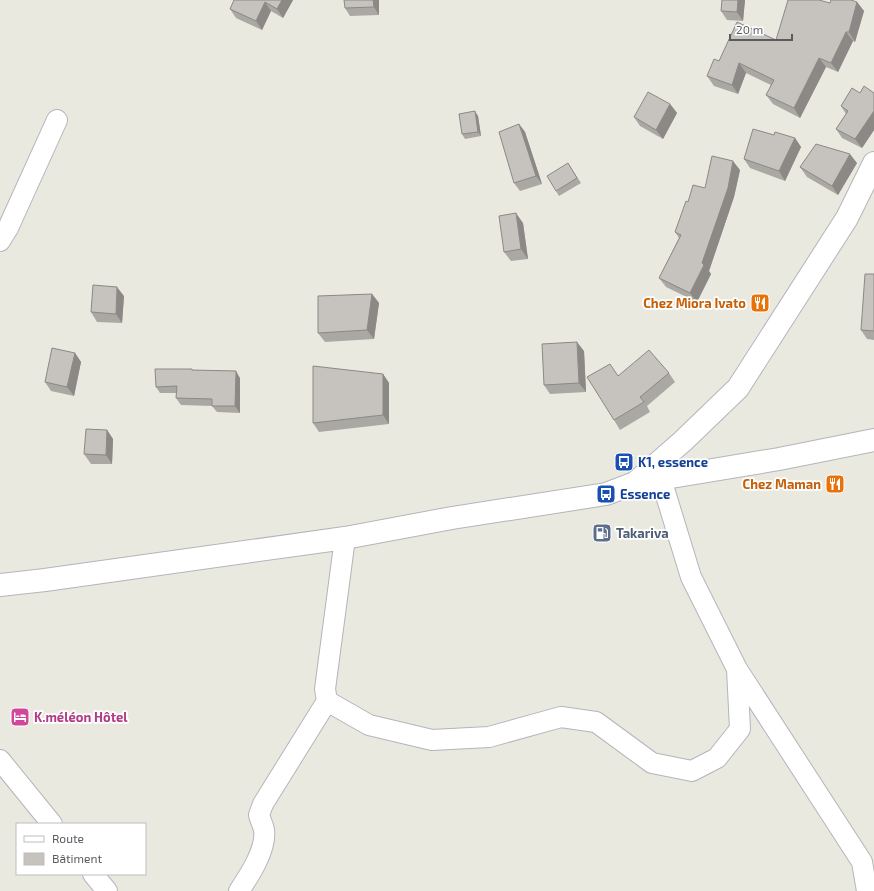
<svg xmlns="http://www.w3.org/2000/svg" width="874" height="891" font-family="'Exo 2',sans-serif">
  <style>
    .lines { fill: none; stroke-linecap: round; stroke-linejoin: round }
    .minor-casing { stroke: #b3b5ba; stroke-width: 22 }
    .tertiary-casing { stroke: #b3b5ba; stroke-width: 24 }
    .minor { stroke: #fff; stroke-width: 20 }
    .tertiary { stroke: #fff; stroke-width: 22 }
    .wall { fill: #aaa8a3 }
    .shaded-wall { fill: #8b8885 }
    .building { fill: #c6c3be; stroke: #8b8885 }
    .labels { text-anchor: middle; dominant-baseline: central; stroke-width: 3.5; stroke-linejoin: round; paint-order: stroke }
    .food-label { font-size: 13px; font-weight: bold; fill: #c56008; stroke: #fff; text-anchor: end }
    .transit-label { font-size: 13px; font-weight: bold; fill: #164399; stroke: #fff; text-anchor: start }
    .service-label { font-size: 13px; font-weight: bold; fill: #4e5e75; stroke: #fff; text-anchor: start }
    .hotel-label { font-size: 13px; font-weight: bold; fill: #b23c85; stroke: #fff; text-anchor: start }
  </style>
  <rect width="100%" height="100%" fill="#eae9e0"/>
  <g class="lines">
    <defs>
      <path id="minor" d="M 0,241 L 8,228 L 57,120
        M 661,479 L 691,577 L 737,669 L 862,862 L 867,891
        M 345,538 L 325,689 L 327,701 L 369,725 L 432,740 L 489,737 L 561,717 L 596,722 L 652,763 L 692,771 L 717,758 L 740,729 L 737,669
        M 0,760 L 52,824
        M 93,874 L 107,891
        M 239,891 C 249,876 267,849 264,830 C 263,825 260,819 259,815 L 263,804 L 327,701"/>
      <path id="tertiary" d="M 635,483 L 683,441 L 738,388 L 847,218 L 874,163
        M 0,585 L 45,580 L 345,538 L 452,518 L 606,494 L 635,483 L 779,459 L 874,440"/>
    </defs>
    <!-- minor casing -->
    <use href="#minor" class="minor-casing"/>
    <!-- tertiary casing -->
    <use href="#tertiary" class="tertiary-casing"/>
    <!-- minor -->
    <use href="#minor" class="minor"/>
    <!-- tertiary -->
    <use href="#tertiary" class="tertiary"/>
  </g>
  <!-- wall -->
  <path class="wall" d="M 234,0 L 293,0 L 283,18 L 271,11 L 262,30 L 236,18 L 230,9 Z
    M 379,0 L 379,15 L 350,16 L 345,8 Z
    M 722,0 L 745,0 L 743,21 L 727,20 L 721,11 Z
    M 857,2 L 864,11 L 855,42 L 853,41 L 838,72 L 826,67 L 800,118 L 773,104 L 766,95 L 771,85 L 746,73 L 738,94 L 714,86 L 707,76 L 719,61 L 776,40 L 830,3 Z
    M 860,93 L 874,93 L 874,130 L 862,148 L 842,138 L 836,129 L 846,114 L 841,106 Z
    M 670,104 L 677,113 L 663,139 L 640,126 L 634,117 Z
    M 478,116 L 481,136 L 465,139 L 462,134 Z
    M 519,124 L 525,132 L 542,184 L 520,191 L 514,183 Z
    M 774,135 L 795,138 L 801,147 L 785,181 L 750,168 L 744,159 Z
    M 568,163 L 581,183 L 559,196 L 556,191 Z
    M 857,163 L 838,195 L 807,177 L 800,167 Z
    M 740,170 L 734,197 L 709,271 L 711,274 L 697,302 L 666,287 L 659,278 L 679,238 L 675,232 L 688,202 L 705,188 Z
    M 523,223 L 528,259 L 511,261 L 504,252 Z
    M 874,274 L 874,340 L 867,339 L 861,330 Z
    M 372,294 L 379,303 L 374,339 L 325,342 L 318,333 Z
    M 124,296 L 122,323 L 97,322 L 91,312 Z
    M 584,351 L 586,392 L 550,394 L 544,385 Z
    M 75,353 L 81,362 L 74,396 L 51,391 L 45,382 Z
    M 193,370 L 240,378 L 240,413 L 217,412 L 212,406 L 181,405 L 176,398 L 177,393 L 160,393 L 156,387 Z
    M 669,373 L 675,382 L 647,406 L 650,412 L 620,430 L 614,420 L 618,376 Z
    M 383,374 L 389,383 L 389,424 L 319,432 L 313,423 Z
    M 107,430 L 113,439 L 112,464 L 91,464 L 84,454 Z"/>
  <!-- shaded-wall -->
  <path class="shaded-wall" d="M 282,0 L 293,0 L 283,18 L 277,9 Z
    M 373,0 L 379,0 L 379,15 L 374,7 Z
    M 738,0 L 745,0 L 743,21 L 737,12 Z
    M 265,2 L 271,11 L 262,30 L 256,21 Z
    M 857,2 L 864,11 L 855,42 L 849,32 Z
    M 846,32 L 853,41 L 838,72 L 831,63 Z
    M 819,58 L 826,67 L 800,118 L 794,108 Z
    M 739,63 L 746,73 L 738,94 L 732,85 Z
    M 670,104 L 677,113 L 663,139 L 656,130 Z
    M 475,111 L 478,116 L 481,136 L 478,132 Z
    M 874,111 L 874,130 L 862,148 L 855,139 Z
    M 519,124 L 525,132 L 542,184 L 536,176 Z
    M 795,138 L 801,147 L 785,181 L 779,171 Z
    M 850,154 L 857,163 L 838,195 L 832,186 Z
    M 733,161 L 740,170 L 734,197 L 709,271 L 711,274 L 697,302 L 690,293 L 702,263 Z
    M 516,213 L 523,223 L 528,259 L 521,249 Z
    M 117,287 L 124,296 L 122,323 L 116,314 Z
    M 372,294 L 379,303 L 374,339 L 367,330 Z
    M 577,342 L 584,351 L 586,392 L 579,383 Z
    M 75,353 L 81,362 L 74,396 L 67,387 Z
    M 236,371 L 240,378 L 240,413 L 235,406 Z
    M 383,374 L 389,383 L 389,424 L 383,415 Z
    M 107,430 L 113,439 L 112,464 L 106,455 Z"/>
  <!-- building -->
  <path class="building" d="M 234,0 L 282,0 L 277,9 L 265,2 L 256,21 L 230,9 Z
    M 344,0 L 373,0 L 374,7 L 345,8 Z
    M 722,0 L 738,0 L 737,12 L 721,11 Z
    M 788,0 L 819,0 L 830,3 L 831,0 L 851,0 L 857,2 L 849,32 L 846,32 L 831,63 L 819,58 L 794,108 L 766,95 L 774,80 L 739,63 L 732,85 L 707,76 L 714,59 L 719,61 L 737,22 L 776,40 Z
    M 864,86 L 874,93 L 874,111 L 855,139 L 836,129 L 848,111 L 841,106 L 852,88 L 860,93 Z
    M 648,92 L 670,104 L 656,130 L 634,117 Z
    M 475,111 L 478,132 L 462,134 L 459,114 Z
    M 519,124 L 536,176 L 514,183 L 499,132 Z
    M 753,129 L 774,135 L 775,132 L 795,138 L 779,171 L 744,159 Z
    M 816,144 L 850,154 L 832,186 L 800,167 Z
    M 712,156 L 733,161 L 728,188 L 702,263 L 704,265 L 690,293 L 659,278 L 681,235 L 675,232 L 686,201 L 688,202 L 693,185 L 705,188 Z
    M 568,163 L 577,178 L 556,191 L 547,176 Z
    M 516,213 L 521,249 L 504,252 L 499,216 Z
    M 865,274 L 874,274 L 874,331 L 861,330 Z
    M 93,285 L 117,287 L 116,314 L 91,312 Z
    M 372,294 L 367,330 L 318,333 L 318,296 Z
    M 577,342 L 579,383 L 544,385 L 542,344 Z
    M 52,348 L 75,353 L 67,387 L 45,382 Z
    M 649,350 L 669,373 L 640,397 L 644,402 L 614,420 L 587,377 L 610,364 L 618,376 Z
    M 313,366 L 383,374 L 383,415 L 313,423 Z
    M 155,369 L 192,369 L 192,370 L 236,371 L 235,406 L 212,406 L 212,399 L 176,398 L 177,386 L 156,387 Z
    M 86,429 L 107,430 L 106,455 L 84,454 Z"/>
  <!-- icons -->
  <defs>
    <symbol id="restaurant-square" viewBox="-11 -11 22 22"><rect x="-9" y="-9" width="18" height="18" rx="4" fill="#e8710a" stroke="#fff"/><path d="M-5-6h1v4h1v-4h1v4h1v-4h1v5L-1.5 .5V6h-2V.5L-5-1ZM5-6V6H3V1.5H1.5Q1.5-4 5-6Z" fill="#fff"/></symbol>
    <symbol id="bus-square" viewBox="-11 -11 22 22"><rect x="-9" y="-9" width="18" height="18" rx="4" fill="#1a4fb4" stroke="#fff"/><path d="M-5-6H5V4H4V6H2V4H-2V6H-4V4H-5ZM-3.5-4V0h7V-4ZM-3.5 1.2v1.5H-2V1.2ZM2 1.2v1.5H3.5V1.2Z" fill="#fff"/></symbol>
    <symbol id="fuel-square" viewBox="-11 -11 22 22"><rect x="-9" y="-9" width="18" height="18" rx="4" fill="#5c6f8a" stroke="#fff"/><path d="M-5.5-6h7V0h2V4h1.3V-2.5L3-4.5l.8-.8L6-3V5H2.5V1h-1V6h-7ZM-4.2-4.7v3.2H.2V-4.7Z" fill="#fff"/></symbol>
    <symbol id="hotel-square" viewBox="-11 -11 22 22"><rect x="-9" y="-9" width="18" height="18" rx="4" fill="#d1479c" stroke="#fff"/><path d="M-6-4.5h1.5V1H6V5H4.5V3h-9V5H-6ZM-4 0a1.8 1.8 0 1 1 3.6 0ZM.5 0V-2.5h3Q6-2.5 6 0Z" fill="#fff"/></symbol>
  </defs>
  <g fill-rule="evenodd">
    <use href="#restaurant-square" x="749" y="292" width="22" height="22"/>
    <use href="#bus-square" x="613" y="451" width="22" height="22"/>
    <use href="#restaurant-square" x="824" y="473" width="22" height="22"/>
    <use href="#bus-square" x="595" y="483" width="22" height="22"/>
    <use href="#fuel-square" x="591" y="522" width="22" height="22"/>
    <use href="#hotel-square" x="9" y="706" width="22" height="22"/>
  </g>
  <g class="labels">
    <!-- food labels -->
    <g class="food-label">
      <text x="746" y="303">Chez Miora Ivato</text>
      <text x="821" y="484">Chez Maman</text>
    </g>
    <!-- transit labels -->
    <g class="transit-label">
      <text x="638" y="462">K1, essence</text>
      <text x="620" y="494">Essence</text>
    </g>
    <!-- service labels -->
    <g class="service-label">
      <text x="616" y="533">Takariva</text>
    </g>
    <!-- hotel labels -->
    <g class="hotel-label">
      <text x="34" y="717">K.méléon Hôtel</text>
    </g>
  </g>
  <!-- legend -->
  <rect x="16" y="823" width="130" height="52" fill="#ffffff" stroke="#bdbdbf"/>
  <rect x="24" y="836" width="20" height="6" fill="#ffffff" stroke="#bdbdbf"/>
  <text x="52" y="843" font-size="12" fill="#595b60">Route</text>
  <rect x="24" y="853" width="20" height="12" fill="#c6c3be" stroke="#bdbdbf"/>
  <text x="52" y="863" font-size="12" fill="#595b60">Bâtiment</text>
  <!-- scale -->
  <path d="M730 34v6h62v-6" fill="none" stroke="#595b60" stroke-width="2"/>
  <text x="736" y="34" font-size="12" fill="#595b60" stroke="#ffffff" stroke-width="3" paint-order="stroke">20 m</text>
</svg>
